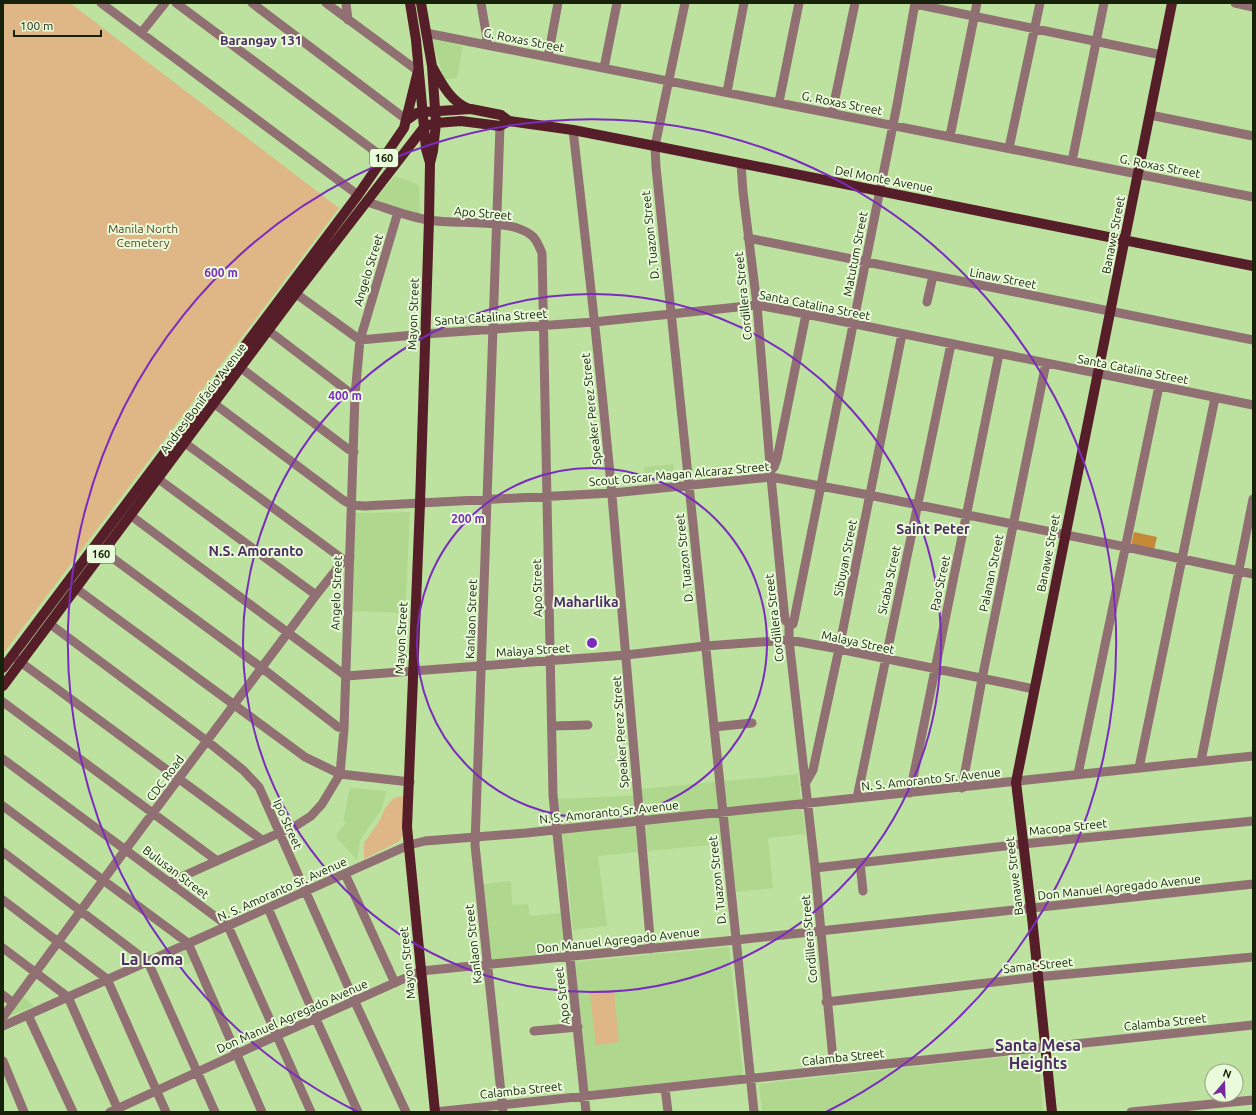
<svg xmlns="http://www.w3.org/2000/svg" width="1256" height="1115" font-family="Ubuntu,sans-serif">
  <style>
    .built { fill: #b0d78e }
    .green { fill: #dfb686 }
    .forest { fill: #c68937 }
    .lines { fill: none; stroke-linecap: round; stroke-linejoin: round }
    .minor { stroke: #917073; stroke-width: 9 }
    .major { stroke: #551e29; stroke-width: 10 }
    .ring { fill: none; stroke: #7b2cbf; stroke-width: 2 }
    .labels { text-anchor: middle; dominant-baseline: central; stroke-width: 4; stroke-linejoin: round; paint-order: stroke }
    .shield { fill: #e9fbda; stroke: #556348; stroke-width: 1 }
    .shield-label { font-size: 11px; font-weight: bold; fill: #162209 }
    .street-label { font-size: 12px; fill: #162209; stroke: #e9fbda }
    .park-label { font-size: 12px; fill: #5c4220; stroke: #e9fbda }
    .neighbourhood-label { font-size: 13px; font-weight: bold; fill: #4e2c64; stroke: #e9fbda }
    .quarter-label { font-size: 14px; font-weight: bold; fill: #4e2c64; stroke: #e9fbda }
    .district-label { font-size: 16px; font-weight: bold; fill: #4e2c64; stroke: #e9fbda }
    .centre { fill: #7b2cbf; stroke: #e9fbda; stroke-width: 2 }
    .ring-label { font-size: 12px; text-anchor: middle; font-weight: bold; fill: #7b2cbf; stroke: #e9fbda; stroke-width: 4; stroke-linejoin: round; paint-order: stroke }
  </style>
  <rect width="100%" height="100%" fill="#bde19f"/>
  <!-- built -->
  <path class="built" d="M 432,39 L 463,46 L 457,78 L 444,79 Z
    M 395,176 L 419,185 L 420,216 L 374,201 Z
    M 673,464 L 675,480 L 646,483 L 644,467 Z
    M 410,512 L 405,613 L 348,611 L 355,513 Z
    M 798,774 L 805,834 L 768,838 L 773,888 L 736,892 L 731,843 L 598,856 L 607,926 L 573,930 L 566,859 L 562,859 L 556,799 L 641,795 L 641,789 Z
    M 350,788 L 386,791 L 382,809 L 360,840 L 357,860 L 336,837 L 338,832 L 346,823 L 343,821 Z
    M 511,881 L 512,905 L 528,904 L 530,916 L 561,913 L 565,952 L 490,960 L 483,884 Z
    M 729,947 L 743,1075 L 587,1091 L 574,962 Z
    M 186,950 L 192,962 L 175,969 L 169,957 Z
    M 22,996 L 34,1006 L 9,1016 Z
    M 1038,1053 L 1043,1112 L 762,1112 L 759,1084 Z"/>
  <!-- green -->
  <path class="green" d="M 3,3 L 70,3 L 339,208 L 3,654 Z
    M 403,796 L 403,836 L 398,842 L 364,859 L 364,843 L 380,820 L 385,808 L 394,798 Z
    M 614,991 L 619,1042 L 596,1045 L 590,993 Z"/>
  <!-- forest -->
  <path class="forest" d="M 1134,532 L 1157,537 L 1154,550 L 1131,545 Z"/>
  <g class="lines">
    <!-- minor -->
    <path class="minor" d="M 101,3 L 358,195
      M 176,3 L 384,158
      M 252,3 L 407,120
      M 326,3 L 418,71
      M 346,3 L 348,20
      M 481,3 L 488,45
      M 685,3 L 655,146 L 656,167 L 754,1112
      M 1235,3 L 1253,7
      M 915,4 L 1162,55
      M 141,33 L 165,3
      M 426,33 L 1253,197
      M 548,57 L 558,3
      M 604,68 L 617,3
      M 727,92 L 744,3
      M 779,102 L 799,3
      M 832,113 L 855,3
      M 1150,115 L 1253,136
      M 500,126 L 475,845 L 503,1112
      M 573,130 C 587,252 601,374 612,496 C 626,647 637,798 651,949
      M 950,136 L 977,3
      M 1009,148 L 1040,3
      M 1072,161 L 1104,3
      M 741,164 L 743,192 L 757,305 L 771,477 L 785,620 L 789,624 L 789,640 L 815,868 L 834,1070
      M 367,202 C 387,208 408,217 429,220 C 456,225 510,218 531,235 C 537,239 539,247 542,253 L 553,795 L 586,1112
      M 748,238 L 1253,340
      M 291,290 L 360,340 L 425,334 L 594,322 L 757,305 L 806,314 L 1253,405
      M 927,302 L 933,276
      M 269,331 L 349,392 L 355,395
      M 241,368 L 348,449 L 354,452
      M 208,399 L 343,500 L 352,505 L 364,506 L 612,493 L 771,477 L 869,495 L 1126,547 L 1253,574
      M 185,443 L 344,560
      M 771,470 L 774,467 L 777,459 L 806,314
      M 153,475 L 316,595
      M 130,515 L 346,676 L 626,655 L 705,646 L 789,640 L 839,649 L 1034,689
      M 103,551 L 262,668 L 338,727 L 344,729
      M 70,584 L 305,757 L 340,774 L 410,782
      M 50,624 L 207,741 L 243,770 L 259,787 L 355,1002 L 406,1112
      M 789,624 L 793,624 L 794,620 L 897,105 L 915,3
      M 15,658 L 262,840
      M 3,702 L 216,860
      M 552,726 L 588,725
      M 714,727 L 752,723
      M 3,759 L 228,926 L 311,1112
      M 1201,761 L 1253,499
      M 1139,768 L 1215,398
      M 1078,774 L 1159,386
      M 805,784 L 813,770 L 839,649 L 902,334
      M 962,788 L 982,679 L 1046,363
      M 910,793 L 999,354
      M 857,798 L 951,344
      M 3,806 L 188,943 L 262,1112
      M 3,852 L 148,962 L 215,1112
      M 860,863 L 863,891
      M 815,868 L 1023,844 L 1253,821
      M 345,874 L 395,983
      M 170,882 L 297,825 L 311,816 L 322,804 L 340,774 L 344,729 L 355,395 L 360,340 L 398,212
      M 3,900 L 107,979 L 166,1112
      M 268,908 L 316,1019 L 358,1112
      M 3,948 L 68,997 L 119,1112
      M 3,995 L 13,1003
      M 826,1002 L 1037,977 L 1253,957
      M 28,1015 L 73,1112
      M 3,1017 L 126,849 L 316,595 L 344,560 L 350,557
      M 3,1026 L 409,845 L 425,841 L 526,833 L 1253,756
      M 534,1031 L 578,1027
      M 3,1061 L 24,1112
      M 665,1088 L 668,1112
      M 110,1112 L 276,1036 L 421,971 L 736,940 L 1253,884
      M 435,1112 L 1253,1025
      M 1131,1112 L 1253,1100"/>
    <!-- major -->
    <path class="major" d="M 410,3 L 416,40 L 426,149 L 430,163
      M 421,3 L 432,66 L 436,123 L 433,151 L 430,163 L 429,220 L 420,504 L 407,827 L 435,1112
      M 433,68 C 442,84 451,102 469,109
      M 407,120 L 417,113 L 423,112 L 471,109 L 501,115 L 509,121 L 573,130 L 655,146 L 1253,266
      M 3,668 L 358,195 L 404,128 L 418,71
      M 3,686 L 296,293 L 425,126 L 436,123 L 461,121 L 500,126 L 509,121
      M 1052,1112 L 1031,908 L 1016,782 L 1172,3"/>
  </g>
  <!-- distance rings -->
  <g class="ring">
    <circle cx="592" cy="643" r="175"/>
    <circle cx="592" cy="643" r="349"/>
    <path d="M358 1112A524 524 0 1 1 826 1112"/>
  </g>
  <g class="labels">
    <!-- shield labels -->
    <g class="shield">
      <rect x="370" y="149" width="28" height="18" rx="3"/>
      <rect x="87" y="545" width="28" height="18" rx="3"/>
    </g>
    <g class="shield-label">
      <text x="384" y="158">160</text>
      <text x="101" y="554">160</text>
    </g>
    <!-- street labels -->
    <g class="street-label">
      <text transform="translate(524 40) rotate(11)">G. Roxas Street</text>
      <text transform="translate(842 103) rotate(11)">G. Roxas Street</text>
      <text transform="translate(1160 166) rotate(11)">G. Roxas Street</text>
      <text transform="translate(884 179) rotate(11)">Del Monte Avenue</text>
      <text transform="translate(483 213) rotate(5)">Apo Street</text>
      <text transform="translate(650 235) rotate(-96)">D. Tuazon Street</text>
      <text transform="translate(1113 235) rotate(-79)">Banawe Street</text>
      <text transform="translate(855 254) rotate(-79)">Matutum Street</text>
      <text transform="translate(368 270) rotate(-73)">Angelo Street</text>
      <text transform="translate(1003 278) rotate(11)">Linaw Street</text>
      <text transform="translate(743 296) rotate(-96)">Cordillera Street</text>
      <text transform="translate(815 305) rotate(11)">Santa Catalina Street</text>
      <text transform="translate(413 314) rotate(-88)">Mayon Street</text>
      <text transform="translate(491 317) rotate(-4)">Santa Catalina Street</text>
      <text transform="translate(1133 369) rotate(11)">Santa Catalina Street</text>
      <text transform="translate(203 398) rotate(-53)">Andres Bonifacio Avenue</text>
      <text transform="translate(591 409) rotate(-96)">Speaker Perez Street</text>
      <text transform="translate(679 474) rotate(-5)">Scout Oscar Magan Alcaraz Street</text>
      <text transform="translate(1048 553) rotate(-79)">Banawe Street</text>
      <text transform="translate(684 558) rotate(-96)">D. Tuazon Street</text>
      <text transform="translate(845 558) rotate(-79)">Sibuyan Street</text>
      <text transform="translate(991 573) rotate(-78)">Palanan Street</text>
      <text transform="translate(889 580) rotate(-78)">Sicaba Street</text>
      <text transform="translate(940 583) rotate(-78)">Pao Street</text>
      <text transform="translate(537 588) rotate(-91)">Apo Street</text>
      <text transform="translate(336 593) rotate(-88)">Angelo Street</text>
      <text transform="translate(774 618) rotate(-97)">Cordillera Street</text>
      <text transform="translate(471 619) rotate(-88)">Kanlaon Street</text>
      <text transform="translate(401 638) rotate(-87)">Mayon Street</text>
      <text transform="translate(858 642) rotate(12)">Malaya Street</text>
      <text transform="translate(533 650) rotate(-4)">Malaya Street</text>
      <text transform="translate(620 732) rotate(-94)">Speaker Perez Street</text>
      <text transform="translate(165 778) rotate(-53)">CDC Road</text>
      <text transform="translate(931 779) rotate(-6)">N. S. Amoranto Sr. Avenue</text>
      <text transform="translate(609 812) rotate(-6)">N. S. Amoranto Sr. Avenue</text>
      <text transform="translate(288 824) rotate(66)">Ipo Street</text>
      <text transform="translate(1068 827) rotate(-6)">Macopa Street</text>
      <text transform="translate(176 872) rotate(37)">Bulusan Street</text>
      <text transform="translate(1014 876) rotate(-97)">Banawe Street</text>
      <text transform="translate(717 880) rotate(-96)">D. Tuazon Street</text>
      <text transform="translate(1119 887) rotate(-6)">Don Manuel Agregado Avenue</text>
      <text transform="translate(282 889) rotate(-24)">N. S. Amoranto Sr. Avenue</text>
      <text transform="translate(809 939) rotate(-95)">Cordillera Street</text>
      <text transform="translate(618 940) rotate(-6)">Don Manuel Agregado Avenue</text>
      <text transform="translate(473 944) rotate(-96)">Kanlaon Street</text>
      <text transform="translate(407 963) rotate(-96)">Mayon Street</text>
      <text transform="translate(1038 965) rotate(-6)">Samat Street</text>
      <text transform="translate(562 996) rotate(-97)">Apo Street</text>
      <text transform="translate(292 1016) rotate(-24)">Don Manuel Agregado Avenue</text>
      <text transform="translate(1165 1022) rotate(-6)">Calamba Street</text>
      <text transform="translate(843 1057) rotate(-6)">Calamba Street</text>
      <text transform="translate(521 1090) rotate(-6)">Calamba Street</text>
    </g>
    <!-- park labels -->
    <g class="park-label">
      <text x="143" y="228">Manila North<tspan x="143" dy="14">Cemetery</tspan></text>
    </g>
    <!-- neighbourhood labels -->
    <g class="neighbourhood-label">
      <text x="261" y="40">Barangay 131</text>
    </g>
    <!-- quarter labels -->
    <g class="quarter-label">
      <text x="933" y="529">Saint Peter</text>
      <text x="256" y="551">N.S. Amoranto</text>
      <text x="586" y="602">Maharlika</text>
    </g>
    <!-- district labels -->
    <g class="district-label">
      <text x="152" y="959">La Loma</text>
      <text x="1038" y="1045">Santa Mesa<tspan x="1038" dy="18">Heights</tspan></text>
    </g>
  </g>
  <circle cx="592" cy="643" r="6" class="centre"/>
  <g class="ring-label">
    <text x="221" y="277">600 m</text>
    <text x="345" y="400">400 m</text>
    <text x="468" y="523">200 m</text>
  </g>
  <!-- border -->
  <rect width="1256" height="1115" fill="none" stroke="#162209" stroke-width="8"/>
  <!-- north arrow -->
  <g transform="translate(1224 1083) rotate(19)"><circle r="19" fill="#e9fbda" stroke="#95a486"/>
  <path d="M0-3L7 15L0 10L-7 15Z" fill="#752a9c"/>
  <text y="-6" font-size="11" font-weight="bold" text-anchor="middle" fill="#162209">N</text>
  </g>
  <!-- scale -->
  <path d="M14 30v6h87v-6" fill="none" stroke="#162209" stroke-width="2"/>
  <text x="20" y="30" font-size="12" fill="#162209" stroke="#e9fbda" stroke-width="3" paint-order="stroke">100 m</text>
</svg>
